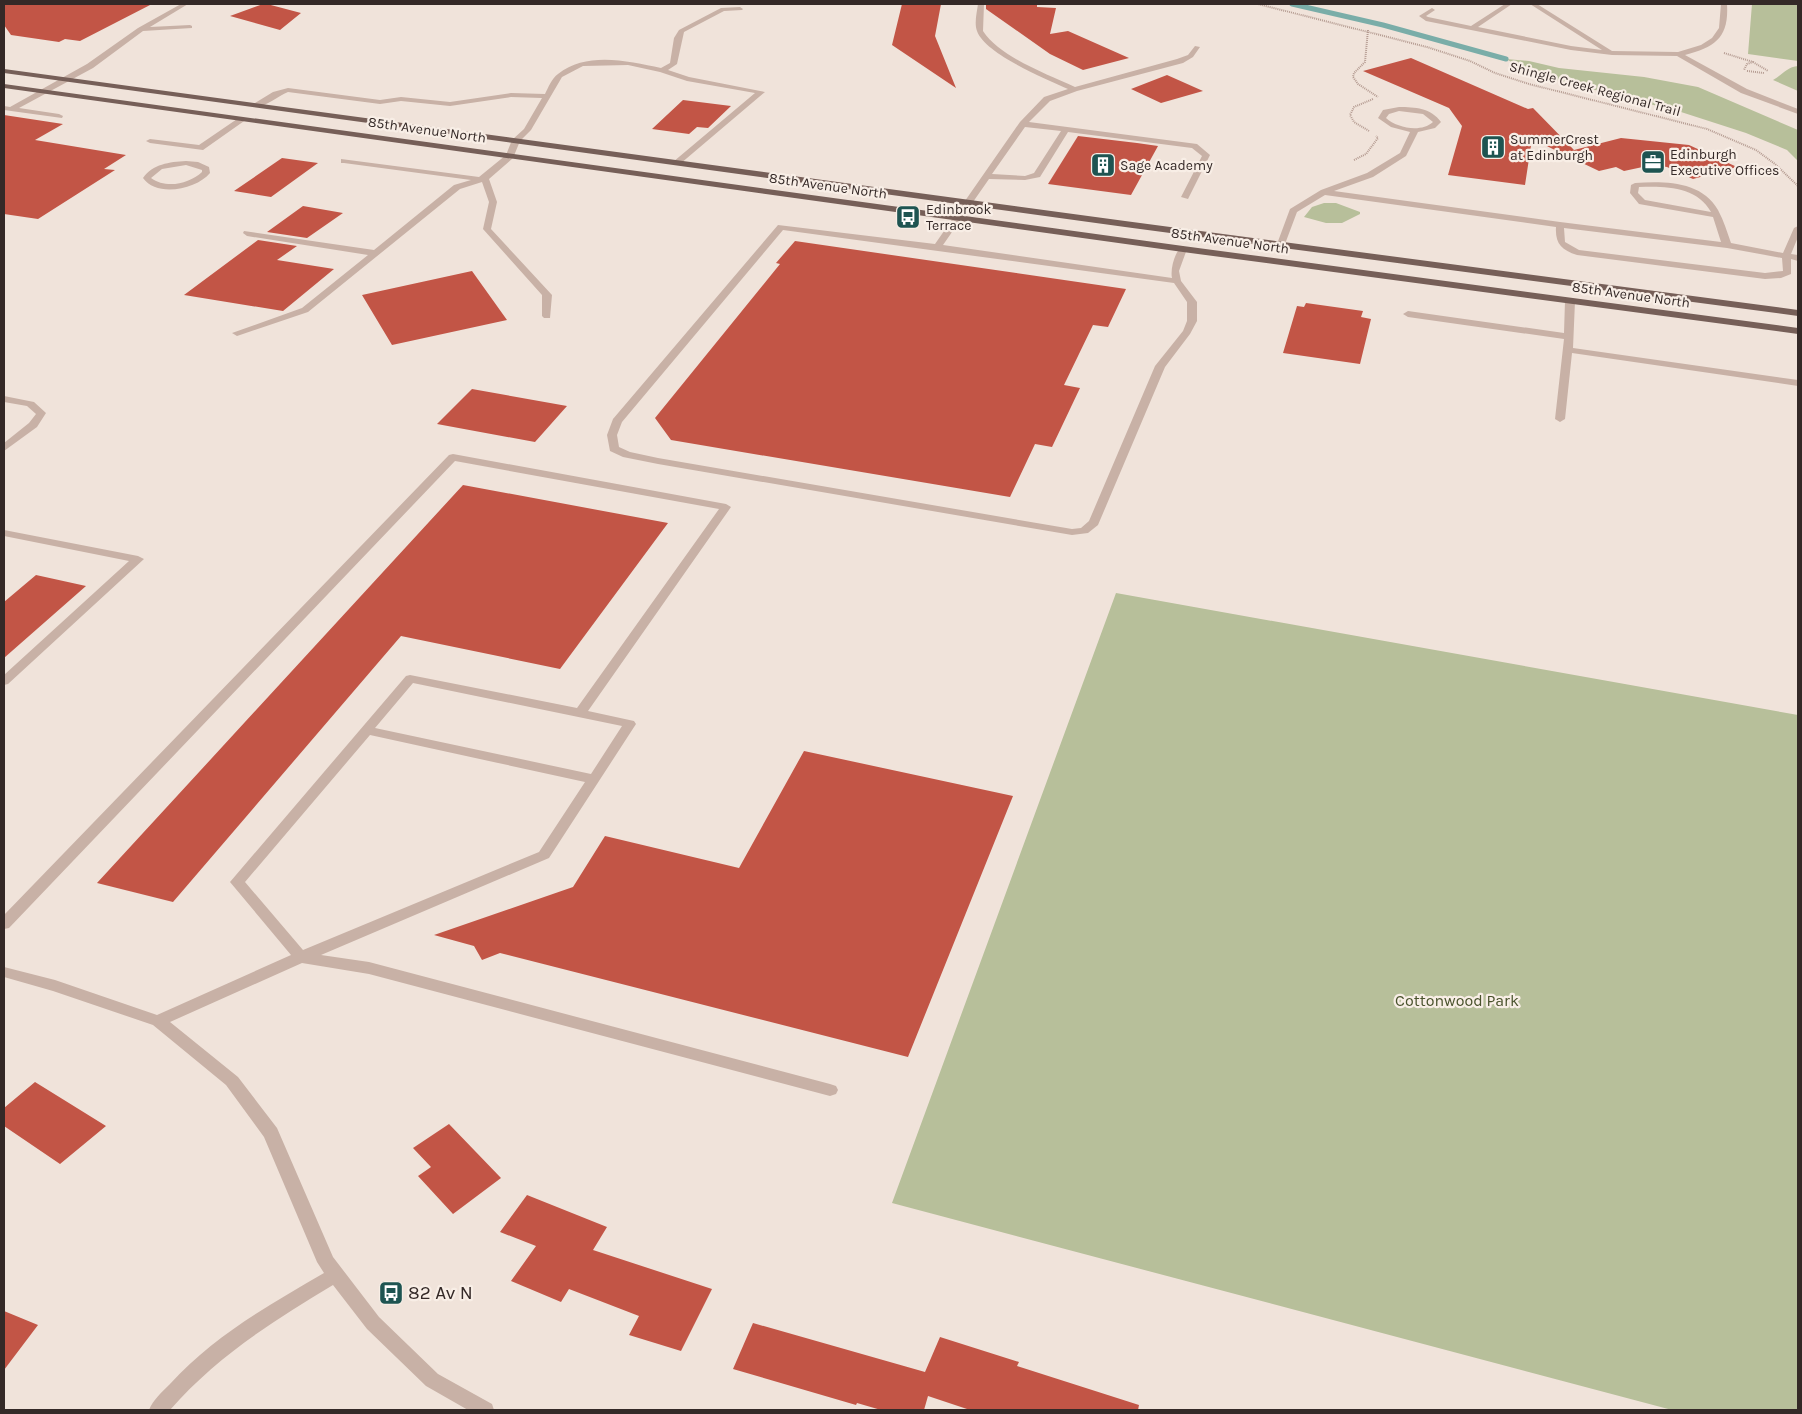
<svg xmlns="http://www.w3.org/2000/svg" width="1802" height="1414" font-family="Karla,sans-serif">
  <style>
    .green { fill: #b7bf9a }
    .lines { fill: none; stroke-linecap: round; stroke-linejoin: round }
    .stream { stroke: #7aada8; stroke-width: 5 }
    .building { fill: #c25546 }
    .path { stroke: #b49b91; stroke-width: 2; stroke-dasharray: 1 1; stroke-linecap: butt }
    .minor { fill: #c8b1a6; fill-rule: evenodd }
    .major { fill: #765f58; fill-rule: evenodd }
    .labels { text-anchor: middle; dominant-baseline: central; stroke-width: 4.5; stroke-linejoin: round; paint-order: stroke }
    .far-street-label { font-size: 14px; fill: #342927; stroke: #f8eee6 }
    .far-poi-label { font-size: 14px; fill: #342927; stroke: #f8eee6; text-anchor: start }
    .park-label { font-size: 16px; fill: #49522c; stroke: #f8eee6 }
    .near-poi-label { font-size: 19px; fill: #342927; stroke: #f8eee6; text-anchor: start }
  </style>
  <rect width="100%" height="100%" fill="#f0e3da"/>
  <!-- green -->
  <path class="green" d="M 1752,4 L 1798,4 L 1798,61 L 1748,54 Z
    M 1506,59 L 1529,61 L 1559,68 L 1644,77 L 1698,87 L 1798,130 L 1798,161 L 1787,150 L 1746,133 L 1681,112 L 1533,74 Z
    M 1798,66 L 1798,91 L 1773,80 C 1782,75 1787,67 1798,66 Z
    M 1324,203 L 1336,203 L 1360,212 L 1360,214 L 1342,223 L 1326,223 L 1304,217 L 1312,207 Z
    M 1116,593 L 1798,715 L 1798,1410 L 1672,1410 L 892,1203 Z"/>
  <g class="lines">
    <!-- stream -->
    <path class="stream" d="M 1292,4 L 1383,25 L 1506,59"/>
  </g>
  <!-- building -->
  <path class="building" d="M 4,4 L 152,4 L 80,41 L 65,39 L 59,42 L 11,35 L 4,25 Z
    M 263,4 L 267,4 L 301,13 L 280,30 L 230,16 Z
    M 902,4 L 941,4 L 935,36 L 956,88 L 892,45 Z
    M 986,4 L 1037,4 L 1037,7 L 1056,8 L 1050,34 L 1068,31 L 1129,58 L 1083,70 L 1050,54 L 986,9 Z
    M 1411,58 L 1528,109 L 1533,108 L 1574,150 L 1621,138 L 1689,145 L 1737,167 L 1693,179 L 1667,167 L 1652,165 L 1624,171 L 1616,167 L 1599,171 L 1532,139 L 1525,185 L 1448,175 L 1462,126 L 1449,108 L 1363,71 Z
    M 1167,75 L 1203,91 L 1161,103 L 1131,89 Z
    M 683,100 L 731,106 L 708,128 L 697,127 L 689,134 L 652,129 Z
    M 4,115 L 63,124 L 35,140 L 126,155 L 104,169 L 115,170 L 38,219 L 4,214 Z
    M 1078,136 L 1137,143 L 1158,146 L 1131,195 L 1048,184 Z
    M 282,158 L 318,163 L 271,197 L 234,191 Z
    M 303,206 L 343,213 L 307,238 L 267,232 Z
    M 258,240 L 297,246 L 277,260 L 334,269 L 283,311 L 184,295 Z
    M 795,241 L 1126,289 L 1108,327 L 1093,325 L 1064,385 L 1080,388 L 1052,447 L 1035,444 L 1010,497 L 671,440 L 655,418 L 780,264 L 776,263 Z
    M 472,271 L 507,320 L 392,345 L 362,295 Z
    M 1306,303 L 1363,311 L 1361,317 L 1371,319 L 1360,364 L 1283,353 L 1297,306 L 1304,307 Z
    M 472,389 L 567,406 L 535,442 L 437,424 Z
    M 463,485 L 668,523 L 560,669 L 401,636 L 173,902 L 97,883 Z
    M 36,575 L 86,586 L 4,658 L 4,602 Z
    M 804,751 L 1013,796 L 908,1057 L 500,953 L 482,960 L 474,946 L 434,935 L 573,887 L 605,836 L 739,868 Z
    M 35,1082 L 106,1126 L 60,1164 L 4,1126 L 4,1108 Z
    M 449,1124 L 501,1178 L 453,1214 L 418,1176 L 431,1167 L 413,1148 Z
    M 527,1195 L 607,1227 L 593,1250 L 712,1289 L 681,1351 L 629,1335 L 639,1316 L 569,1289 L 561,1302 L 511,1281 L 536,1246 L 500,1232 Z
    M 4,1311 L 38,1325 L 4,1370 Z
    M 753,1323 L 925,1372 L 940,1337 L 1019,1362 L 1017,1366 L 1139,1405 L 1138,1410 L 970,1410 L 928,1396 L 924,1410 L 881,1410 L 857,1403 L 856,1405 L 733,1369 Z"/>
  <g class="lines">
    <!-- path -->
    <path class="path" d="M 1258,4 L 1427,47 L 1470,61 L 1495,73 L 1529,84 L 1707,129 L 1756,150 L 1775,164 L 1798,186
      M 1368,30 L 1365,62 L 1354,73 L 1353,77 L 1358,84 L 1378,97
      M 1724,53 L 1753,62 L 1747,64 L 1744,70
      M 1753,62 L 1768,71
      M 1747,71 L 1764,73
      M 1369,131 L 1354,122 L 1350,115 L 1354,107 L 1373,99
      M 1354,160 L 1366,154 L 1378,138 L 1376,136"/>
    <!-- minor -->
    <path class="minor" d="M 181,4 L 188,4 L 150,27 L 190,25 L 192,26 L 192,28 L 143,31 L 93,68 L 19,108 L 59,114 L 63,116 L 62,118 L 4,110 L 4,106 L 10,107 L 87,64 L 138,28 Z
      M 978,4 L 984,4 L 983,31 C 1000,57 1047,74 1075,87 L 1177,59 L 1188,55 L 1195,46 L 1200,47 L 1193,57 L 1183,63 L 1077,91 L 1050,101 L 1029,122 L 1197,144 L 1210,155 L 1188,199 L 1181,197 L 1202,156 L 1192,148 L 1068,132 L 1040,177 L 1025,180 L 989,179 L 943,245 L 1172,278 C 1170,269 1175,250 1183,246 L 1187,249 L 1179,271 L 1181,281 L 1197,302 L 1197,321 L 1190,334 L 1165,367 L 1098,525 L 1088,533 L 1072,535 L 658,464 L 623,457 L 610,451 L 607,435 L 613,419 L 778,225 L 935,244 L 1020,122 L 1044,97 L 1068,89 C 1046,79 985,54 977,31 C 974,23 977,12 978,4 ZM 1025,127 L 1061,131 L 1034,173 L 1025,176 L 992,174 ZM 783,230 L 1174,283 L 1187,302 L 1187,321 L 1183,331 L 1155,366 L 1089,521 L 1081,528 L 1072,529 L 658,458 L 630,452 L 619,447 L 617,435 L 622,422 Z
      M 1505,4 L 1512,4 L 1478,27 L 1571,46 L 1602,50 L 1530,4 L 1537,4 L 1612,51 L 1678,52 L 1701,45 L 1712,38 L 1719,28 L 1721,4 L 1727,4 C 1729,37 1716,47 1685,55 L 1747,89 L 1798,109 L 1798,114 L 1741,93 L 1677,56 L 1612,55 L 1571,50 L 1426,21 L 1419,16 L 1432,8 L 1435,10 L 1426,16 L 1428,17 L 1471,26 Z
      M 740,7 L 743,9 L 742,10 L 724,11 L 684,32 L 677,64 L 668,70 L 689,77 L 765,92 L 680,164 L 673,162 L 755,93 L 687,81 L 660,72 L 628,65 L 583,66 L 562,77 L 531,130 L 520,141 L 513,158 L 489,179 L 497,202 L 491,229 L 552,295 L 550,318 L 544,318 L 542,316 L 542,295 L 483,229 L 489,202 L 482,182 L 460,189 L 308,312 L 240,335 L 237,336 L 232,333 L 302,308 L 368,255 L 247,236 L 243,233 L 244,231 L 374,250 L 454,185 L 471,180 L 344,163 L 341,163 L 341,159 L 479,177 L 506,155 L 512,140 L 524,129 L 542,98 L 511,97 L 450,106 L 401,101 L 380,104 L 288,92 C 278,96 266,107 255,107 L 255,103 L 273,92 L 288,88 L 380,100 L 401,97 L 450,102 L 511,93 L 545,94 C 548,88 552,78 558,74 C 587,51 628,61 661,68 L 670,63 L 674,38 L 679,30 L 721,8 Z
      M 1399,107 C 1415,107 1431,108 1441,122 L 1435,128 L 1418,132 L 1406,156 L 1373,177 L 1334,191 L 1560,222 L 1721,242 L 1713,217 L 1639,204 L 1630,193 L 1631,185 L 1635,183 C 1664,181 1702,181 1718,210 C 1724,221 1727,232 1731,243 L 1783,253 L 1794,228 L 1798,226 L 1798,237 L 1791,254 L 1798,255 L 1798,261 L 1791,259 L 1791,274 L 1781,278 L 1765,279 L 1577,255 C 1561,250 1555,243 1556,227 L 1325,195 L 1297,212 L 1285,244 L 1278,246 L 1277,244 L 1290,209 L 1321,190 L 1367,173 L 1400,153 L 1410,132 L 1391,127 L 1378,118 L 1383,110 ZM 1399,111 L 1423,114 L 1433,122 C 1421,133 1397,128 1386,118 L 1389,114 ZM 1639,187 C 1664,186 1697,186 1711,212 L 1645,200 L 1638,193 ZM 1564,228 L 1727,248 L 1782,258 L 1783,271 L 1765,273 L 1579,250 L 1565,242 Z
      M 240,117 L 247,119 L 203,150 L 150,143 L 146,141 L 150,139 L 199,145 Z
      M 186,161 L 198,162 L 209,167 L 210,173 C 197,189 157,198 143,178 C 153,164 169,162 186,161 ZM 186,165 L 202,170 L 202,172 C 189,184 166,189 151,178 L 162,169 Z
      M 1570,298 L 1575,301 L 1573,348 L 1798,380 L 1798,386 L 1572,353 L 1565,419 L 1560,422 L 1555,419 L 1564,339 L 1408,317 L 1403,314 L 1408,311 L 1564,333 L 1565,301 Z
      M 4,396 L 34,402 L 46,413 L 37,427 L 4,451 L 4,443 L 29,423 L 36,414 L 27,406 L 4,402 Z
      M 453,454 L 726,504 L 731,507 L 588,711 L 634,721 L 636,724 L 549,858 L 321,955 L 369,962 L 830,1084 L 836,1086 L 838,1090 L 836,1094 L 830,1096 L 369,974 L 302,963 L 170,1022 L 238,1077 L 277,1128 L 333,1257 L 379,1317 L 438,1374 L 492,1404 L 494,1410 L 468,1410 L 426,1386 L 367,1329 L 333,1285 C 273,1321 216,1357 170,1410 L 149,1410 C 153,1400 162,1392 170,1384 C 214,1336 269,1305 324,1273 L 317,1262 L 264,1137 L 226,1085 L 153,1025 L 53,991 L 4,977 L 4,967 L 55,980 L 157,1015 L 291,955 L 230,882 L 406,676 L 410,675 L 577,708 L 719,509 L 455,461 L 9,928 L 4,929 L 4,915 L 449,455 ZM 413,683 L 622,726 L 591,774 L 375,728 ZM 370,735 L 585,782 L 539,852 L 303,950 L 245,882 Z
      M 4,530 L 138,556 L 144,559 L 8,684 L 4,685 L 4,675 L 129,561 L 4,536 Z"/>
    <!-- major -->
    <path class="major" d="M 4,69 L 1125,221 L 1798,310 L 1798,316 L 1125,227 L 4,73 Z
      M 4,84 L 1183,246 L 1798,328 L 1798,334 L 1183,252 L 4,88 Z"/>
  </g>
  <!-- icons -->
  <defs>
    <symbol id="building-square" viewBox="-11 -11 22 22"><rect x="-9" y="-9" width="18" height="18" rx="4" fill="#1e5451" stroke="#f8eee6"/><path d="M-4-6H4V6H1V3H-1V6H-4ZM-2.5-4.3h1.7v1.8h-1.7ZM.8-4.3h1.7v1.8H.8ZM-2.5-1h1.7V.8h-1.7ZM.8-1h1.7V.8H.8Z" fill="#fff"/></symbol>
    <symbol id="office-square" viewBox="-11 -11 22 22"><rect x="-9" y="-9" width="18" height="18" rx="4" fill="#1e5451" stroke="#f8eee6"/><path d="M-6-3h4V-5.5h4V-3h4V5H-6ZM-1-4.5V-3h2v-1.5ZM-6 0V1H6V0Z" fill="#fff"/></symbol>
    <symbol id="bus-square" viewBox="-11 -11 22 22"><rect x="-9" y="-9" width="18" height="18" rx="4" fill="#1e5451" stroke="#f8eee6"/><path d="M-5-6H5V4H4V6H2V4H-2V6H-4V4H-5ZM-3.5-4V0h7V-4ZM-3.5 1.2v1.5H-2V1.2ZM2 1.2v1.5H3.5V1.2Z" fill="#fff"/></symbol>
  </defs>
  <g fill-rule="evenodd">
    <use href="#building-square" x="1479" y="133" width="28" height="28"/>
    <use href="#office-square" x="1639" y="148" width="28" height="28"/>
    <use href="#building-square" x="1089" y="151" width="28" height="28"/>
    <use href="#bus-square" x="894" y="203" width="28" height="28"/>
    <use href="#bus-square" x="377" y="1279" width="28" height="28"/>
  </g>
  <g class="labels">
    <!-- far-street labels -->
    <g class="far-street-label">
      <text transform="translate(1595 89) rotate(15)">Shingle Creek Regional Trail</text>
      <text transform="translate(427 130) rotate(8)">85th Avenue North</text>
      <text transform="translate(828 186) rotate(8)">85th Avenue North</text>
      <text transform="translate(1230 241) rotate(8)">85th Avenue North</text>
      <text transform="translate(1631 295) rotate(8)">85th Avenue North</text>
    </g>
    <!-- far-poi labels -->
    <g class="far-poi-label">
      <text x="1510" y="139">SummerCrest<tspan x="1510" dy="16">at Edinburgh</tspan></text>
      <text x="1670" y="154">Edinburgh<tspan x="1670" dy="16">Executive Offices</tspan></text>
      <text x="1120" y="165">Sage Academy</text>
      <text x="926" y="209">Edinbrook<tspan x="926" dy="16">Terrace</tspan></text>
    </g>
    <!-- park labels -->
    <g class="park-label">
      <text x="1457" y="1000">Cottonwood Park</text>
    </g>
    <!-- near-poi labels -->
    <g class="near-poi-label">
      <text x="408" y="1293">82 Av N</text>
    </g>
  </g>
  <!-- border -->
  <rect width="1802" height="1414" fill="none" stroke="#342927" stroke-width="10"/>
</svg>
